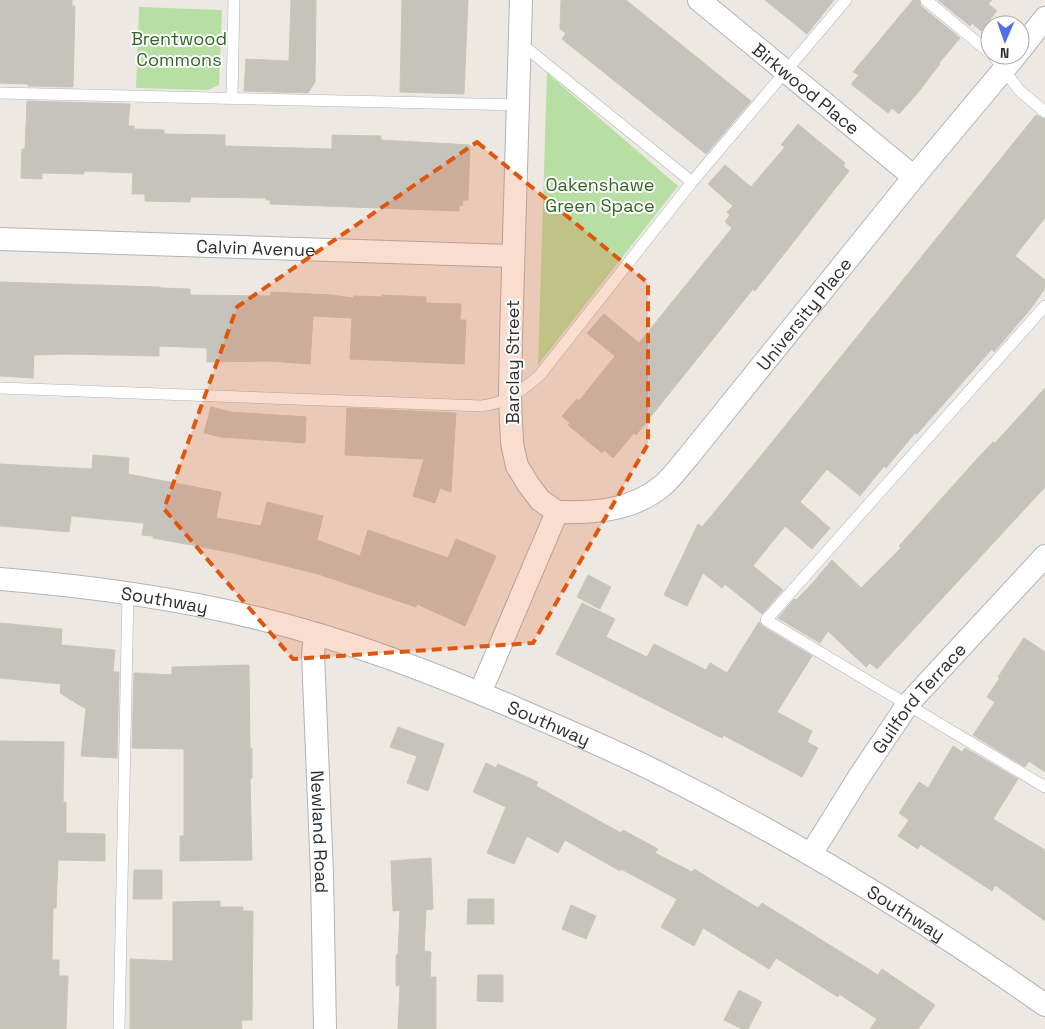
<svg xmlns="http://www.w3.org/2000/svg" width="1045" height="1029" font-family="'Space Grotesk',sans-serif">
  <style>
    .green { fill: #b8dfa3 }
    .building { fill: #c6c3bd; stroke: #c9c4bb }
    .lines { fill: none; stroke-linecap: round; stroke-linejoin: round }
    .lane-casing { stroke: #b2b3bc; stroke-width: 12 }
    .street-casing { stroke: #b2b3bc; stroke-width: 24 }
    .lane { stroke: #fff; stroke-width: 11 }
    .street { stroke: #fff; stroke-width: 22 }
    .marked { fill: #df570e; fill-opacity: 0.2; stroke: #df570e; stroke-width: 4; stroke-dasharray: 10 6; stroke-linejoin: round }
    .labels { text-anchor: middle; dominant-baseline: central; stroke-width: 4; stroke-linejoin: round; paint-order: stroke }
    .park-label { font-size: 18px; fill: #306622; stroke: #fff }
    .street-label { font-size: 18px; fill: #2e2e2e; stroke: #fff }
  </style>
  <rect width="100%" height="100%" fill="#ede8e2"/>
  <!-- green -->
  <path class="green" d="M 139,7 L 222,10 L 219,85 L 208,90 L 136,88 Z
    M 547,73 L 678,186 L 538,365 Z"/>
  <!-- building -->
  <path class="building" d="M 0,0 L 72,0 L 72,6 L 75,6 L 73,87 L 28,86 L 28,84 L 0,83 Z
    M 291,0 L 316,0 L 315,82 L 308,93 L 244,91 L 246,59 L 289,61 Z
    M 402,0 L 468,0 L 464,94 L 400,92 Z
    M 561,0 L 626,0 L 751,101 L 706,154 L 562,39 L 566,33 L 560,29 Z
    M 765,0 L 834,0 L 807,34 Z
    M 913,0 L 919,0 L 921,6 L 960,38 L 939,63 L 940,64 L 916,95 L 899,114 L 892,108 L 888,113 L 851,84 L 859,75 L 853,72 Z
    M 938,0 L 992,0 L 988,4 L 997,11 L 981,31 L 972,23 L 970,26 Z
    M 27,101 L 130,104 L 128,126 L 134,126 L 134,129 L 164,130 L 164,134 L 225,135 L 225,146 L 332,149 L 332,135 L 381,136 L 381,140 L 470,145 L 468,200 L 463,200 L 462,206 L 459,206 L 459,211 L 270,204 L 270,200 L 266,200 L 266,198 L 191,197 L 190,202 L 145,201 L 145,194 L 132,194 L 133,173 L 84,171 L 84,174 L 42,173 L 42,179 L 21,178 L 22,149 L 25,149 Z
    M 1036,115 L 1045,119 L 1045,218 L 1015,256 L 1045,280 L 1045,288 L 1032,307 L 994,352 L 992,349 L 917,434 L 915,433 L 886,468 L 884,466 L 860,496 L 827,469 L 800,502 L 830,528 L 812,549 L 785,526 L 753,566 L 783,590 L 762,614 L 725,584 L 722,588 L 703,573 L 687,606 L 664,595 L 698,524 L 702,527 L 760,457 Z
    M 798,124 L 845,163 L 843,166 L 849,171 L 755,291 L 753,289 L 636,435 L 634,433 L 613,458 L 604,450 L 602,453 L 568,425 L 570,423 L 562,416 L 577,399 L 579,401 L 615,356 L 587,333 L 604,314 L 639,343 L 732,228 L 725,222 L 730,215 L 727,212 L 733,206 L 708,184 L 725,165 L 751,187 L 785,147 L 781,145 Z
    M 0,282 L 160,287 L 160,288 L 190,289 L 190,295 L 271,296 L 271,292 L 331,295 L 353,298 L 354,296 L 382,297 L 382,295 L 426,297 L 426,303 L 461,304 L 460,320 L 466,320 L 464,364 L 350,359 L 352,318 L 313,316 L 310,364 L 270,361 L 207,362 L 207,348 L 159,346 L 159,356 L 66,354 L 34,355 L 33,378 L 0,376 Z
    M 1045,388 L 1045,487 L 877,669 L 870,663 L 866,667 L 828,631 L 820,643 L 778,618 L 794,599 L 796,600 L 810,586 L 832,560 L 861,588 L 901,548 L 899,546 L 976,460 L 993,442 L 995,443 Z
    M 211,407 L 231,412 L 306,417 L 305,443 L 221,437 L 204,433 Z
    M 347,408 L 456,413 L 451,492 L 440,488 L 435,503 L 413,496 L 424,459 L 345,455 Z
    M 93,455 L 129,458 L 128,474 L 221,492 L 216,518 L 261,526 L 267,502 L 323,516 L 317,540 L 360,556 L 368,530 L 448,558 L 456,539 L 496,556 L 465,626 L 417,604 L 416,607 L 318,574 L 229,552 L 153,538 L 153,536 L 142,535 L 144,523 L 71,516 L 69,532 L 0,526 L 0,464 L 92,469 Z
    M 588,575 L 611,587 L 600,609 L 577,597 Z
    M 582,603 L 615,619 L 606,637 L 647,657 L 654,644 L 706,670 L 710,663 L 727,673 L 759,622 L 762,626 L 812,656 L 777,712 L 812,731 L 807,742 L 818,748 L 802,777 L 723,735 L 722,738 L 556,654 Z
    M 0,623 L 62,629 L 61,645 L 115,650 L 113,672 L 119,672 L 117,758 L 81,756 L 86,709 L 60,693 L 61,684 L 0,678 Z
    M 1024,638 L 1045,652 L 1045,772 L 1029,761 L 1025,767 L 973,735 L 995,702 L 987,697 L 1000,678 L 998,677 Z
    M 249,665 L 250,748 L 252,748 L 252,778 L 250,778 L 252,860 L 180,861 L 180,836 L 184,836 L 184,749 L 132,748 L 134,673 L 172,675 L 172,667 Z
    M 398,727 L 444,744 L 428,791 L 407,783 L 417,756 L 390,747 Z
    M 0,741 L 64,742 L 63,802 L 66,802 L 66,833 L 105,834 L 105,861 L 58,860 L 56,908 L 53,908 L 52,960 L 59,960 L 59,976 L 68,976 L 66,1029 L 0,1029 Z
    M 953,746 L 962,752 L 965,748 L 1018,779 L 993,819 L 1045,850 L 1045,921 L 995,885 L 992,891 L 920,844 L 918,849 L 898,836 L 909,820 L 899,813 L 919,782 L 928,788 Z
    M 486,763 L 496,768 L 498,764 L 538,782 L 536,786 L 621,833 L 623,830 L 658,849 L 655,853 L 692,872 L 694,869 L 758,908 L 762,903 L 878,975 L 882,969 L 935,1005 L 918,1029 L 870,1029 L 877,1019 L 839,994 L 838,997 L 776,958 L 769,969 L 703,928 L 694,946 L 661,927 L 677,899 L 621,869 L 620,871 L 565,840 L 558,853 L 527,836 L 514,864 L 487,853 L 506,807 L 473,792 Z
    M 431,858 L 433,909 L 426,910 L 424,951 L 431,952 L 430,977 L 436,977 L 436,1029 L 398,1029 L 400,985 L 396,986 L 396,955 L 398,955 L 400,910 L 393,911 L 391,861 Z
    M 134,870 L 162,870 L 162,899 L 133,899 Z
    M 468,899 L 494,899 L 494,924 L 467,924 Z
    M 220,901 L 220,907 L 243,907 L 243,911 L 253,911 L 252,1020 L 241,1020 L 242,1029 L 130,1029 L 130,959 L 173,961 L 173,902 Z
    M 571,905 L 596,916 L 586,939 L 562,929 Z
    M 478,975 L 503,975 L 503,1002 L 477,1001 Z
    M 739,990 L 762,1002 L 748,1029 L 742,1029 L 724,1020 Z"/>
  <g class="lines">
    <defs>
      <path id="lane" d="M 926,0 L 990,53
        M 519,42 L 692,182
        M 993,55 L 1019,90 L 1045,112
        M 0,93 L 517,105
        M 232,98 L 234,0
        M 1045,306 L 766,620 L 1045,787
        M 0,388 L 482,406 C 508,402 520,392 540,375 L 692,182 L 846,0
        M 119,1029 L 128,593"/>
      <g id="street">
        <path d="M 521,0 L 511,338 L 510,398 L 512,443 L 517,466 L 528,484 L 540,500 L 557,512"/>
        <path id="s1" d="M 699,0 L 914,177"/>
        <path d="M 1020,50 L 1045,18"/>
        <path id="s2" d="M 0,239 L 512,256"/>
        <path id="s3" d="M 557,512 C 594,513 632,511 662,486 C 672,478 680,466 688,457 L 914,177 L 1016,55"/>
        <path id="s4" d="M 0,579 C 88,586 176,598 261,619 C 348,640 433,673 515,708 C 561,728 607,747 651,769 C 789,837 920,917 1045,1005"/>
        <path id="s5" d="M 315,634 L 313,654 L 322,874 L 325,1029"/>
        <path d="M 480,693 L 557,512"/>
        <path id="s6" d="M 811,854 L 859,777 L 908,704 L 1045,556"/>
      </g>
    </defs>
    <!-- lane casing -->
    <use href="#lane" class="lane-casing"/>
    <!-- street casing -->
    <use href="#street" class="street-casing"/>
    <!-- lane -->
    <use href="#lane" class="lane"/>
    <!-- street -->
    <use href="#street" class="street"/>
  </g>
  <!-- marked area -->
  <path class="marked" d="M 477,142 L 648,283 L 648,444 L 533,643 L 293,659 L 164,509 L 237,307 Z"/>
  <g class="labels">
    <!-- park labels -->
    <g class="park-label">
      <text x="179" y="38">Brentwood<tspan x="179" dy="21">Commons</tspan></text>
      <text x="600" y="184">Oakenshawe<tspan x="600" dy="21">Green Space</tspan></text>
    </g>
    <!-- street labels -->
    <g class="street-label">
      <text stroke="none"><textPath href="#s1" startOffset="139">Birkwood Place</textPath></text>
      <text stroke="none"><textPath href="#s2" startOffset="256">Calvin Avenue</textPath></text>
      <text stroke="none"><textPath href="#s3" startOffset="334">University Place</textPath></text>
      <text transform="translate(512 362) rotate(-90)">Barclay Street</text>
      <text stroke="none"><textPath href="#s4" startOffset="166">Southway</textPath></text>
      <text stroke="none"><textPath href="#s6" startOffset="190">Guilford Terrace</textPath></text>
      <text stroke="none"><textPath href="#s4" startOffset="571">Southway</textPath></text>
      <text stroke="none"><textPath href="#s5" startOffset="198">Newland Road</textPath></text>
      <text stroke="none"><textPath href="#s4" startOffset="976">Southway</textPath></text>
    </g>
  </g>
  <!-- north arrow -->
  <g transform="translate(1005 40) rotate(182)"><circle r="24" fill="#ffffff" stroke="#ababab"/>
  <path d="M0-4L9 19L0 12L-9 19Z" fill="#516eeb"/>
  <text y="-8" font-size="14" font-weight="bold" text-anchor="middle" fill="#2e2e2e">N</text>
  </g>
</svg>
